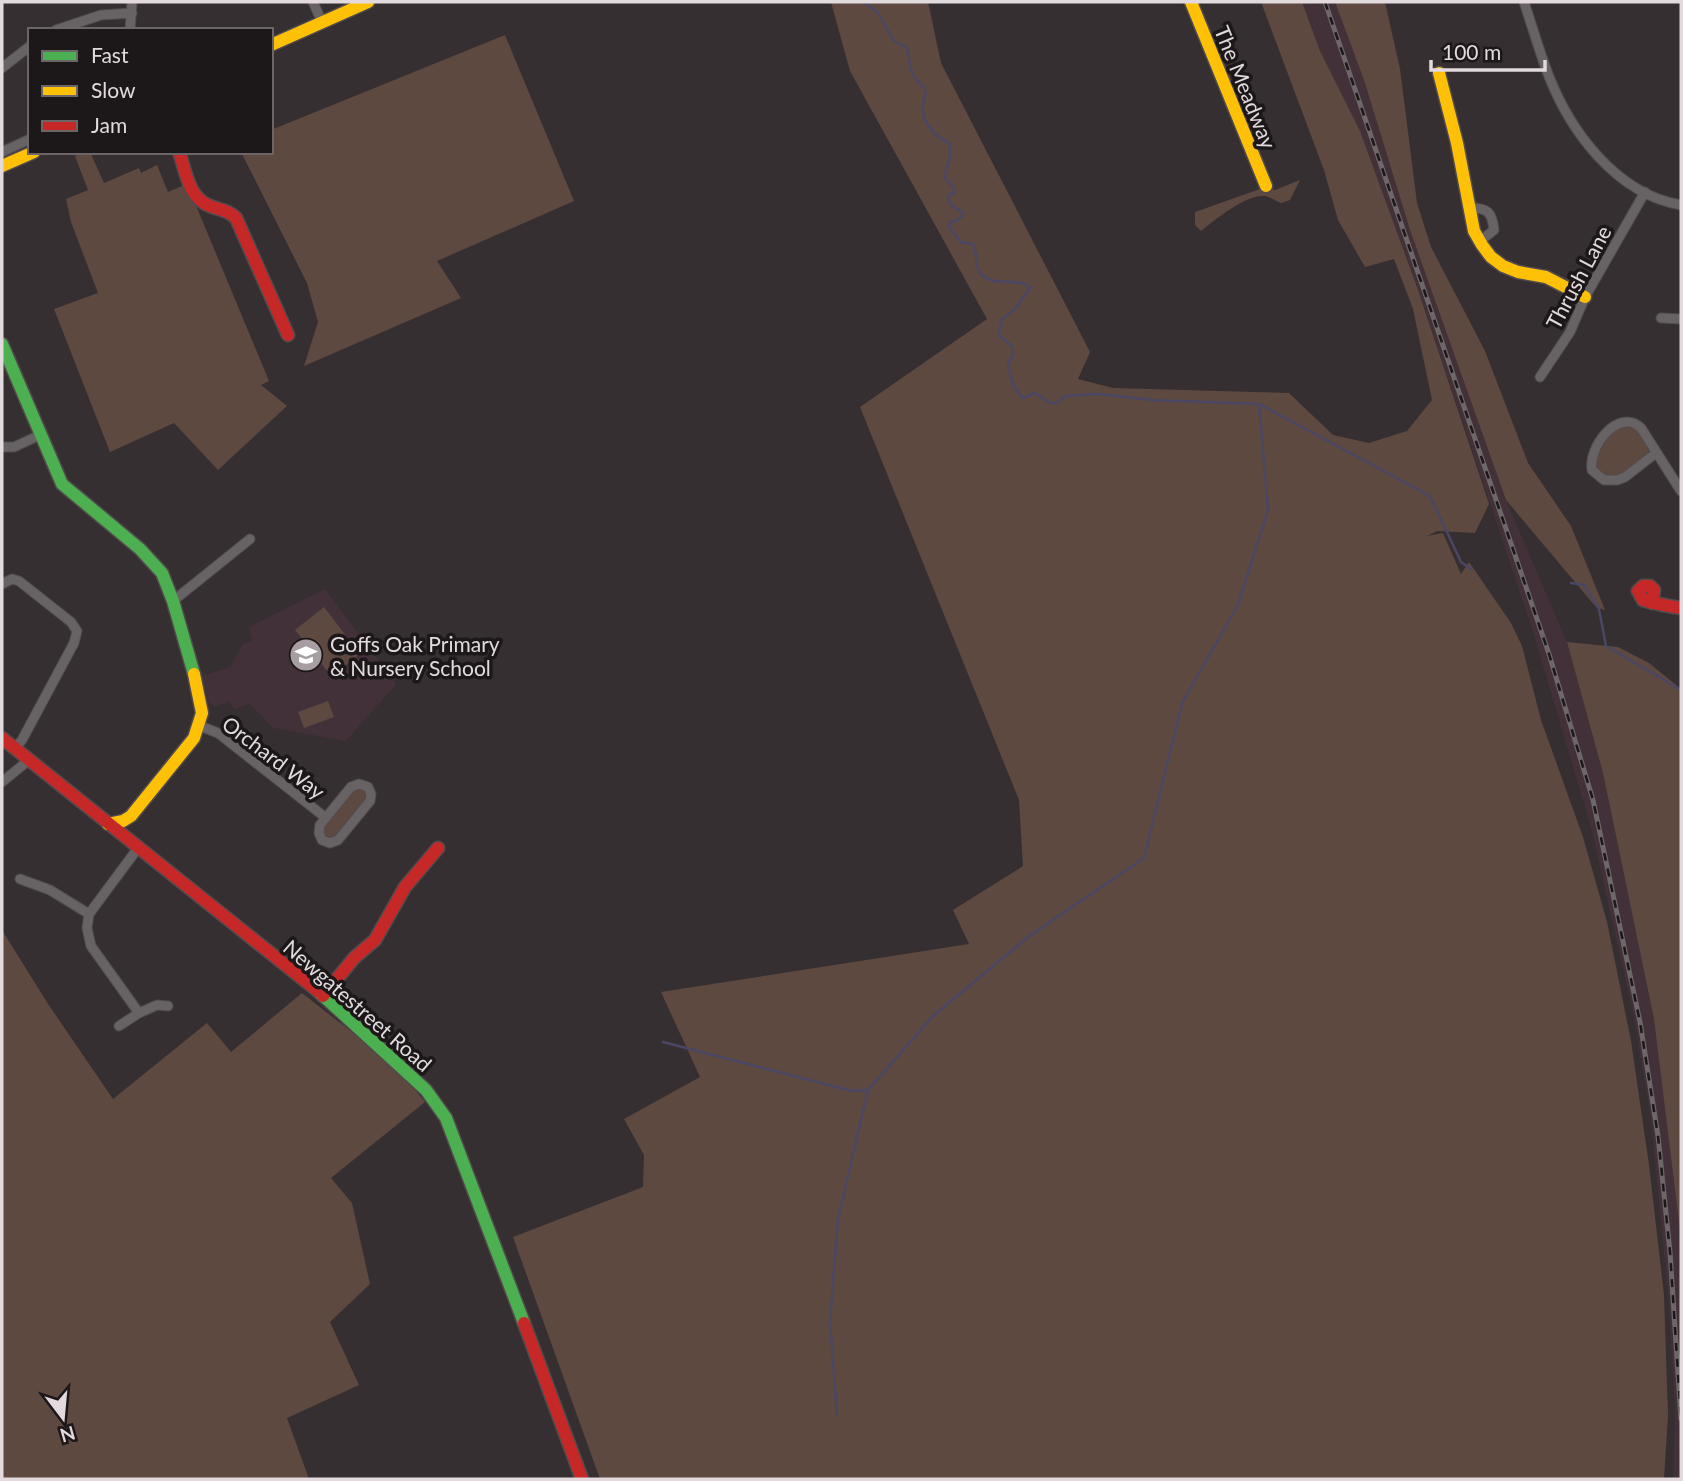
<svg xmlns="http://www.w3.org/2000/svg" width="1683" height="1481" font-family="Lato,sans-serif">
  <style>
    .built { fill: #423139 }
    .green { fill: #5d4940 }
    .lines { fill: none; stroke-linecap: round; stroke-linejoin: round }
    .stream { stroke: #4a4765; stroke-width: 2.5 }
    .street-casing { stroke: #514b4d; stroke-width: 11 }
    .fast-casing { stroke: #514b4d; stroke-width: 15 }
    .slow-casing { stroke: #514b4d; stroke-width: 15 }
    .jam-casing { stroke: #514b4d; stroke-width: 15 }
    .street { stroke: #676264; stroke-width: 9 }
    .fast { stroke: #4caf50; stroke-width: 12 }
    .slow { stroke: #ffc107; stroke-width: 12 }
    .jam { stroke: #c62828; stroke-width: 12 }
    .rail-casing { stroke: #6d6769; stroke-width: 5 }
    .rail { stroke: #1c1719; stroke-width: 2.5; stroke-dasharray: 8; stroke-linecap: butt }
    .labels { text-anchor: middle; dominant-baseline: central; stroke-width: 7; stroke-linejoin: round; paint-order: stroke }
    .street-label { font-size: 21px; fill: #e2dadd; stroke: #1c1719 }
    .poi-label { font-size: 21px; fill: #e2dadd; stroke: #1c1719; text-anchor: start }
  </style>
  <rect width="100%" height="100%" fill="#362f32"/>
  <!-- built -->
  <path class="built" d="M 1302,2 L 1335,2 L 1364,80 L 1410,230 L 1506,500 L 1567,642 L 1603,773 L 1654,1019 L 1669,1130 L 1681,1238 L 1681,1479 L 1673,1479 L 1675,1407 L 1669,1305 L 1651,1118 L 1634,1017 L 1591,827 L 1530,622 L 1417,287 L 1360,131 L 1320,51 Z
    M 325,589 L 396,684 L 346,741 L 273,728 L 250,704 L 234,709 L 230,701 L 215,706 L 209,703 L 201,676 L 230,667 L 243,644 L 252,641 L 249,627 Z"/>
  <!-- green -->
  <path class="green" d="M 831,2 L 928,2 L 941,63 L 1090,352 L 1078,379 L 1113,388 L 1289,393 L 1333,435 L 1369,443 L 1407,431 L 1432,400 L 1413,309 L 1394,259 L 1365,267 L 1338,220 L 1324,170 L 1261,2 L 1302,2 L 1320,51 L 1360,131 L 1417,287 L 1489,504 L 1475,533 L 1437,531 L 1427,536 L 1443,533 L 1461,574 L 1469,562 L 1511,623 L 1522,646 L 1541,720 L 1583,837 L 1607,922 L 1631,1041 L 1649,1165 L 1664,1295 L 1668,1415 L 1664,1479 L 600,1479 L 513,1237 L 643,1187 L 644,1155 L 624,1119 L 700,1077 L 661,992 L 969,944 L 953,910 L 1023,866 L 1019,800 L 860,407 L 987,319 L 850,71 Z
    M 1335,2 L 1385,2 L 1400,69 L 1417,203 L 1431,247 L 1485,351 L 1528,463 L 1571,526 L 1605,610 L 1596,607 L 1506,500 L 1410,230 L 1364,80 Z
    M 505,35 L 574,201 L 437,261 L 461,298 L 304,366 L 318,322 L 307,283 L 241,152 L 271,152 L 271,130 Z
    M 84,152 L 90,152 L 104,183 L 139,168 L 141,173 L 157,165 L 168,192 L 187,184 L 269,381 L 261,385 L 287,406 L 218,470 L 174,423 L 110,452 L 54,309 L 98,293 L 71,222 L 66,199 L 88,190 L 75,156 Z
    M 1300,180 L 1290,200 L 1281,203 C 1276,201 1270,197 1265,196 C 1246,194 1216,219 1201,231 L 1195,225 L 1195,212 L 1260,189 L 1275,190 Z
    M 1635,425 L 1650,448 C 1647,462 1625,473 1611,478 L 1596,472 C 1596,445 1605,426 1635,425 Z
    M 324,607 L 360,654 L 331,676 L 295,630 Z
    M 1567,642 L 1618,647 L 1649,663 L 1681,689 L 1681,1238 L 1654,1019 L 1603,773 Z
    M 328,701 L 334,717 L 304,728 L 298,712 Z
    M 356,788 L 363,788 L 367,793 L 366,800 L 336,837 L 327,837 L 323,832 L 324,825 Z
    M 2,930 L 48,1004 L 113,1099 L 207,1023 L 231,1052 L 302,993 C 344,1027 392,1059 425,1102 L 331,1178 L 352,1203 L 370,1284 L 330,1322 L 359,1385 L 287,1418 L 309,1479 L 2,1479 Z"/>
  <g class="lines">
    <!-- stream -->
    <path class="stream" d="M 1261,405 L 1430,496 L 1461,562 L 1471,569
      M 1571,583 L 1584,585 L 1599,609 L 1606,646 L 1681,690
      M 663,1042 L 852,1091 L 868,1090
      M 837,1415 L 830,1321 L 838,1219 L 868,1090 L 933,1016 L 1028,937 L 1144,858 L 1182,703 L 1238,605 L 1268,510 L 1259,404 L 1152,400 L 1098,394 L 1066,396 L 1057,403 L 1050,403 L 1035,393 L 1023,398 C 1012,388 1010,377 1008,362 L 1013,357 L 1012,346 L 998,335 L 1002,319 L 1014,310 L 1030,288 C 1017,275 991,290 979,271 C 974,263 978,253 973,244 L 961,242 L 949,227 L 950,222 L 956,221 L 963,215 L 962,212 C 954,207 948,206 948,195 L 954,193 L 954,188 L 944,177 L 950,158 L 950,144 C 935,136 921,123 923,104 C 923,103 926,94 926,94 C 925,86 917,81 913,75 C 909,66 909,57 907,48 L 894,41 L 878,13 L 864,2"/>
    <defs>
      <path id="street" d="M 313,2 L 322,22
        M 1524,2 C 1532,26 1539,50 1548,74 C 1570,131 1616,194 1681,205
        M 56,30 L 101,15 L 132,13
        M 130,30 L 132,2
        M 2,68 L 30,46
        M 2,152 L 30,139
        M 1470,208 C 1488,208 1492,212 1494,230 L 1479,242
        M 1661,318 L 1681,319
        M 1540,377 L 1570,332 L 1585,297 L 1645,192
        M 2,447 L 14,447 L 40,435
        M 1656,453 L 1625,477 L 1617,480 L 1604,480 L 1592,470 C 1588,447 1618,407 1641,428 L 1681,491
        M 2,584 L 12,579 L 19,581 L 71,622 L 77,631 L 74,643 L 22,740 L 15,748
        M 173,601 L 250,539
        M 200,726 L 218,733 L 326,818
        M 2,782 L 29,760
        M 359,784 L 368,787 L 371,794 L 370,801 L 338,840 L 330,843 L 322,840 L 319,833 L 320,825 L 351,787 Z
        M 20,879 L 50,890 L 89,914 L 87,928 L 91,946 L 139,1013 L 119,1026
        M 89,914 L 138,848
        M 139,1013 L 157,1005 L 168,1006"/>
      <path id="fast" d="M 2,344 L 62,484 L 140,549 L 162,573 L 173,601 L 194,674
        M 319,992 L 426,1090 L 446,1118 L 524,1323"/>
      <path id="slow" d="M 1191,2 L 1266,186
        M 271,45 L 368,2
        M 1439,73 L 1457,143 L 1474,231 L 1482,245 L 1491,257 L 1503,266 L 1518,272 L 1546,277 L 1585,297
        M 2,166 L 34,152
        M 108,824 L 123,821 L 131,816 L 194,738 L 202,713 L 194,674"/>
      <path id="jam" d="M 179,152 C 186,171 188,198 210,206 C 220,210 228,210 236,218 L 288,335
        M 1652,603 L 1654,590 L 1650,586 L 1643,586 L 1638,591 L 1643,600 C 1656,604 1668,606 1681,608
        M 2,738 L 319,992
        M 323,996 L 354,958 L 375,940 L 405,887 L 438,848
        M 524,1323 L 582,1479"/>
    </defs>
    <!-- street casing -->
    <use href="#street" class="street-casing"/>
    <!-- fast casing -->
    <use href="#fast" class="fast-casing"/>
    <!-- slow casing -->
    <use href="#slow" class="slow-casing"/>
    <!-- jam casing -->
    <use href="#jam" class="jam-casing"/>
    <!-- street -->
    <use href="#street" class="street"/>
    <!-- fast -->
    <use href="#fast" class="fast"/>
    <!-- slow -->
    <use href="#slow" class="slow"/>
    <!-- jam -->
    <use href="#jam" class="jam"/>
    <defs>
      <path id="rail" d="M 1325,2 L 1549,654 L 1593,800 L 1640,1022 L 1658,1136 L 1670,1252 L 1681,1419"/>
    </defs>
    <!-- rail casing -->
    <use href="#rail" class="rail-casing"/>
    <!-- rail -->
    <use href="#rail" class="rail"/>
  </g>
  <!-- icons -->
  <defs>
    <symbol id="school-disc" viewBox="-11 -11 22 22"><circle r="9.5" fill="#a69ea1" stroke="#1c1719"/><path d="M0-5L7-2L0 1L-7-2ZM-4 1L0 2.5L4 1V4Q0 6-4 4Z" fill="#fff"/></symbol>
  </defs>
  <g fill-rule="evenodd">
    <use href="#school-disc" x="287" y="636" width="38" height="38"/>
  </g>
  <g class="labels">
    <!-- street labels -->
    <g class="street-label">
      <text transform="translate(1246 87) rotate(68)">The Meadway</text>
      <text transform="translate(1578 277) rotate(-62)">Thrush Lane</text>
      <text transform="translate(274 757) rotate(37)">Orchard Way</text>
      <text transform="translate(358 1005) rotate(41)">Newgatestreet Road</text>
    </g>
    <!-- poi labels -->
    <g class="poi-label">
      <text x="330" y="643">Goffs Oak Primary<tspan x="330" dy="24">&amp; Nursery School</tspan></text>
    </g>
  </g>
  <!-- border -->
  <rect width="1683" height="1481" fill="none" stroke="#e2dadd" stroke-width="7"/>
  <!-- legend -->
  <rect x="28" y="28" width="245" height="126" fill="#1c1719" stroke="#6b6567" stroke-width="2"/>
  <rect x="42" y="51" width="35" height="10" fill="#4caf50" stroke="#6b6567" stroke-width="2"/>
  <text x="91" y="63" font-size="21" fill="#e2dadd">Fast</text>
  <rect x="42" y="86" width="35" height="10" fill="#ffc107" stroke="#6b6567" stroke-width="2"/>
  <text x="91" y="98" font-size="21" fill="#e2dadd">Slow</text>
  <rect x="42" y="121" width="35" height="10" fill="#c62828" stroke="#6b6567" stroke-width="2"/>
  <text x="91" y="133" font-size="21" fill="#e2dadd">Jam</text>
  <!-- north arrow -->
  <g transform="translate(63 1418) rotate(164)" stroke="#1c1719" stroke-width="5" paint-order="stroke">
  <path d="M0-5L12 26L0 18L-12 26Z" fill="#e2dadd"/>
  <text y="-10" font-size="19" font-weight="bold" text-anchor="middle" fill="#e2dadd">N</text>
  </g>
  <!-- scale -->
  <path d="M1431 60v10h114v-10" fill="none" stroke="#e2dadd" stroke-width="3.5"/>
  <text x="1442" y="60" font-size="21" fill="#e2dadd" stroke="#1c1719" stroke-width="5" paint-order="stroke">100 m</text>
</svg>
